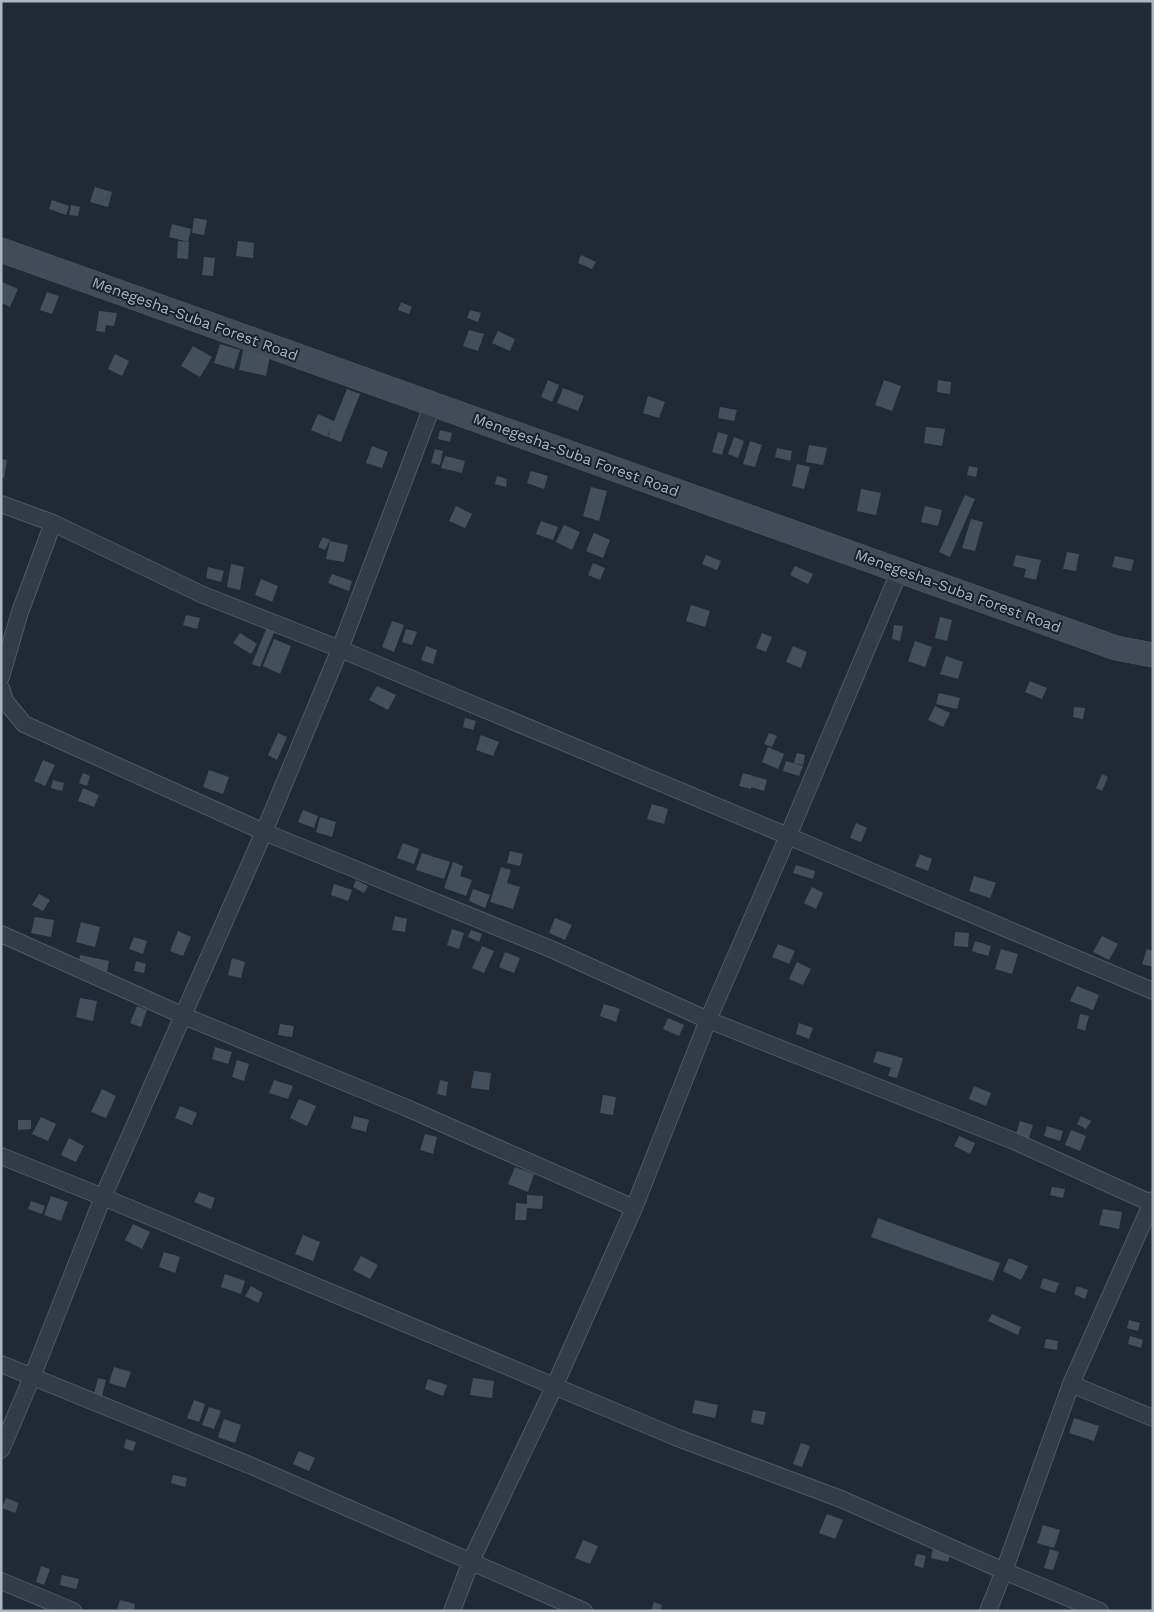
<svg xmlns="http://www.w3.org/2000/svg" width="1154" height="1612" font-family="'Work Sans',sans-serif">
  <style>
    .building { fill: #424f5d }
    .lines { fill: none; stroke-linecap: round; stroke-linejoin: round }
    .street-casing { stroke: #505964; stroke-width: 18 }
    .secondary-casing { stroke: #505964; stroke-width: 25 }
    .street { stroke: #333c46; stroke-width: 16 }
    .secondary { stroke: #414b59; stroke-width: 24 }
    .labels { text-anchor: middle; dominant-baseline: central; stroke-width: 4; stroke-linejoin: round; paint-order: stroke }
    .street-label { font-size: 15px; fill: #acb6c3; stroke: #18212a }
  </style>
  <rect width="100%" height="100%" fill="#1f2a35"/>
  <!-- building -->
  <path class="building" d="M 95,187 L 112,192 L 108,207 L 90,202 Z
    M 52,200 L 69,206 L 66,215 L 49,209 Z
    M 71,205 L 80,207 L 78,216 L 69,215 Z
    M 194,218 L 207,220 L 204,235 L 192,233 Z
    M 172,224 L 191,229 L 188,242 L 169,237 Z
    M 178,241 L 189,242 L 188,259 L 177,258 Z
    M 238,241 L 254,243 L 253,258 L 236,256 Z
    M 581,255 L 596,262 L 592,269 L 578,263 Z
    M 204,257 L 215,258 L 213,276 L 202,275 Z
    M 2,282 L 18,289 L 10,307 L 1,303 Z
    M 47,292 L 59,296 L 52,314 L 40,310 Z
    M 401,302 L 412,307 L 409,314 L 398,310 Z
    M 470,310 L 481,313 L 478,322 L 467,318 Z
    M 99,311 L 117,313 L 114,326 L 106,325 L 105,332 L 96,331 Z
    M 469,330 L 484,334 L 478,351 L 463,346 Z
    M 498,331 L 515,339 L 510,351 L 492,343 Z
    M 220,344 L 240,350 L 234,369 L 214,363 Z
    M 193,346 L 212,357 L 200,377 L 181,366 Z
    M 243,350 L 270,356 L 266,376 L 239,370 Z
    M 115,354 L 129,361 L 122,376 L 108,369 Z
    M 548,380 L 559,385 L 552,402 L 541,397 Z
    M 884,380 L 901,386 L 892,411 L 875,405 Z
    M 938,380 L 951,382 L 950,394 L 937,392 Z
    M 563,388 L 584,396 L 578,411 L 557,403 Z
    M 347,389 L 360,394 L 341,442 L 328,437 L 331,428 L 327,437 L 311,430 L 318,414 L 334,421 Z
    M 648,396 L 665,402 L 659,418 L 643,413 Z
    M 720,407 L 737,410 L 734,421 L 718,418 Z
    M 926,427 L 945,429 L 942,446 L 924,443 Z
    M 440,430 L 452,433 L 450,442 L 438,439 Z
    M 718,432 L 728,435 L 722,455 L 712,452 Z
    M 734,437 L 744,441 L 738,458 L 728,454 Z
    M 750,441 L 762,445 L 755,467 L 743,464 Z
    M 809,445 L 827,448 L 823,465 L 806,462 Z
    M 372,446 L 388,452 L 382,468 L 366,463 Z
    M 777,448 L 792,451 L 790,461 L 775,457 Z
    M 435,449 L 443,451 L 440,465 L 431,463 Z
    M 445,456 L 465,461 L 462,473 L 441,468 Z
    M 1,459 L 7,460 L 4,478 L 1,477 Z
    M 797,464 L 810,467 L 804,489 L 792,486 Z
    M 969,466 L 978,468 L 976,477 L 967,475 Z
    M 531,471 L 548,476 L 544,489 L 527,483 Z
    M 497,476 L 507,479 L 506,487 L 495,484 Z
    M 591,487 L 607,491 L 599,521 L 583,516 Z
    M 861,489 L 881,493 L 876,515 L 857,511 Z
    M 965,495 L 975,499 L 950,557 L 939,552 Z
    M 456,506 L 472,514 L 465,528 L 449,521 Z
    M 925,506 L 942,510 L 938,526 L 921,522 Z
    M 971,519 L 983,522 L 975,551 L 962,548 Z
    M 541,521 L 558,527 L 553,540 L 536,534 Z
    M 564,525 L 580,532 L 572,550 L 556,542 Z
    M 594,533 L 610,540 L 603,558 L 586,551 Z
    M 323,537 L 330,540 L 325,550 L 318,547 Z
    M 330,541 L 348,545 L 344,562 L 326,559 Z
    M 1067,552 L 1079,554 L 1076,571 L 1063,569 Z
    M 706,555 L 721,561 L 717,570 L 702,564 Z
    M 1016,555 L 1041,560 L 1036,580 L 1024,577 L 1026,569 L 1013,566 Z
    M 1115,556 L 1134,560 L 1131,571 L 1112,567 Z
    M 593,563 L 605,568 L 600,580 L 588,575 Z
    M 231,564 L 244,567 L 240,590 L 227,587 Z
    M 795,566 L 813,574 L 808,584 L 790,575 Z
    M 208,567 L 224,571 L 221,582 L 206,578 Z
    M 332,574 L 352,581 L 349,591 L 328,583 Z
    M 261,579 L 278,586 L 272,602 L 255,595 Z
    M 691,605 L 710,611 L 705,627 L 686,621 Z
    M 186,615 L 200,618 L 197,629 L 183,625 Z
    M 940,617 L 952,620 L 947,641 L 935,638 Z
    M 392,621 L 404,625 L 394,652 L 382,647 Z
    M 894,625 L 903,626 L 900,641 L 892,639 Z
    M 267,627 L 275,630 L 260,667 L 252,664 Z
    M 406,629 L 417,632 L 412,645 L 402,642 Z
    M 240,633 L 257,644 L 251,654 L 233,643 Z
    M 762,633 L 772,637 L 766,652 L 756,648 Z
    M 274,639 L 291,646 L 280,674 L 263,666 Z
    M 915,641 L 932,647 L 925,667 L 908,661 Z
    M 426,646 L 437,650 L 433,664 L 421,660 Z
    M 793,646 L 807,652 L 801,668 L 786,662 Z
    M 946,656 L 963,662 L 958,679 L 940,674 Z
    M 1030,681 L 1047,688 L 1042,699 L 1025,692 Z
    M 377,686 L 396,695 L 388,710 L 369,700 Z
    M 939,693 L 960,698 L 957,709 L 936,704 Z
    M 935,706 L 950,713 L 943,727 L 928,720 Z
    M 1074,707 L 1085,708 L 1083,719 L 1073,717 Z
    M 465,718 L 476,721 L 473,730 L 463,727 Z
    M 278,733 L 287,737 L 277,760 L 268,755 Z
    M 769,733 L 777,736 L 772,747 L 764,744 Z
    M 481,735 L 499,742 L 493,756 L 476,750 Z
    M 768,747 L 784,754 L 778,769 L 762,762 Z
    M 797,753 L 805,755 L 803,765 L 794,763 Z
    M 43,760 L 55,765 L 45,786 L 34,781 Z
    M 786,761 L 803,766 L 799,776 L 783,771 Z
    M 209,770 L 229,777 L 223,794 L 203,787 Z
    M 83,773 L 90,776 L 87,786 L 79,783 Z
    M 743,773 L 767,780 L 764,791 L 751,787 L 751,789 L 739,786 Z
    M 1102,774 L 1108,777 L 1102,791 L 1096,788 Z
    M 53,780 L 64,783 L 62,791 L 51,788 Z
    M 83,788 L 99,795 L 94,807 L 78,801 Z
    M 652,804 L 668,809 L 664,824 L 647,819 Z
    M 303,810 L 318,816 L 314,828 L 298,822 Z
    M 320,817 L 336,822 L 332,837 L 316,832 Z
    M 856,823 L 867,828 L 861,842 L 850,838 Z
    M 403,843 L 419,849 L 414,864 L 397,858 Z
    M 510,851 L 523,854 L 520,866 L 507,863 Z
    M 422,853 L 450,862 L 444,879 L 416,870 Z
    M 920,854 L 932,859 L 928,871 L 915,866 Z
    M 453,862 L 463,866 L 460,876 L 472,880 L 466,896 L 444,888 Z
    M 796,865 L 815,871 L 813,879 L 793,873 Z
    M 501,867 L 511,870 L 507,883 L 520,887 L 513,909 L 490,902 Z
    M 974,876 L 996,883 L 990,898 L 969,891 Z
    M 356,880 L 368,886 L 364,893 L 353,887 Z
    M 334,884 L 352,890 L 348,901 L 331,895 Z
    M 812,887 L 823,893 L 816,909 L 804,903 Z
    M 473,889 L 490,895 L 485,908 L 469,901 Z
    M 39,894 L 50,900 L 43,911 L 32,905 Z
    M 395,916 L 407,919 L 405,932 L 392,930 Z
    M 35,917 L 54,920 L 51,937 L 31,933 Z
    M 555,918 L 572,925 L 565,940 L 549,933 Z
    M 81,922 L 100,927 L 95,947 L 76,942 Z
    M 452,929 L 464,933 L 459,949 L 447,945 Z
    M 471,930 L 482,934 L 479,942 L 468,937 Z
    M 178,931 L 191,937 L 183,956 L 170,951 Z
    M 955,932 L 969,933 L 968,947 L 954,946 Z
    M 1102,936 L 1118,944 L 1109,960 L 1093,952 Z
    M 134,937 L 147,941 L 143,954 L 129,949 Z
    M 975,941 L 991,946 L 988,956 L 972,951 Z
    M 778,944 L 795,951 L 789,964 L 772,957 Z
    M 482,946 L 494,951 L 484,973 L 472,968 Z
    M 1001,949 L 1018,954 L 1012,974 L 995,969 Z
    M 1147,949 L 1153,951 L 1153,967 L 1142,964 Z
    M 505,952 L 520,958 L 514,973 L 499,967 Z
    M 80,955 L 109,961 L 107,972 L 78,966 Z
    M 232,958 L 245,962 L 241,978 L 228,975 Z
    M 136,961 L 146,964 L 144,973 L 134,971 Z
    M 797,962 L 811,969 L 803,985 L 789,979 Z
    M 1077,986 L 1099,995 L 1093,1010 L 1070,1001 Z
    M 80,998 L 97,1001 L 93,1021 L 76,1017 Z
    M 604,1004 L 620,1009 L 616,1022 L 600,1016 Z
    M 137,1006 L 147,1010 L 141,1027 L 130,1023 Z
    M 1080,1014 L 1089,1016 L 1085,1031 L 1077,1028 Z
    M 668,1018 L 684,1025 L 679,1036 L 663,1029 Z
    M 799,1023 L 813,1028 L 809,1039 L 796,1034 Z
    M 280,1024 L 294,1026 L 292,1037 L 278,1035 Z
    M 215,1047 L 232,1052 L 228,1064 L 212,1059 Z
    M 877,1051 L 903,1058 L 897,1078 L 888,1076 L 891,1068 L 873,1062 Z
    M 237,1060 L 249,1064 L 244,1081 L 232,1077 Z
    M 474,1071 L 491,1073 L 489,1090 L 471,1088 Z
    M 274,1080 L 293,1086 L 288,1099 L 269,1093 Z
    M 440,1080 L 448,1082 L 446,1096 L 437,1094 Z
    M 974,1086 L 991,1093 L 986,1106 L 969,1099 Z
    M 102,1089 L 116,1096 L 106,1118 L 91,1112 Z
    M 603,1095 L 616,1097 L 613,1115 L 600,1113 Z
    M 299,1099 L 316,1106 L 307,1126 L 290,1118 Z
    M 180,1106 L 197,1113 L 192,1125 L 175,1118 Z
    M 354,1116 L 369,1120 L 366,1132 L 351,1128 Z
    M 1081,1116 L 1091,1121 L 1086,1129 L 1077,1124 Z
    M 41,1117 L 56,1124 L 48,1141 L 32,1134 Z
    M 18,1120 L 31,1120 L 31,1129 L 18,1130 Z
    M 1020,1121 L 1033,1125 L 1028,1141 L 1015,1137 Z
    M 1047,1126 L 1063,1131 L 1060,1141 L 1044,1136 Z
    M 1071,1130 L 1086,1136 L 1080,1151 L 1065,1145 Z
    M 425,1134 L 437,1137 L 433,1154 L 420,1150 Z
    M 959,1136 L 975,1143 L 970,1154 L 954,1146 Z
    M 69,1138 L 84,1146 L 76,1162 L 61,1155 Z
    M 515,1167 L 534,1174 L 528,1192 L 508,1184 Z
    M 1052,1187 L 1065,1189 L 1063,1198 L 1050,1195 Z
    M 199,1192 L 215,1198 L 211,1209 L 194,1202 Z
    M 527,1195 L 543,1196 L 542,1209 L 527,1208 L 526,1220 L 515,1220 L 516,1203 L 527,1204 Z
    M 51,1196 L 68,1202 L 61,1221 L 44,1215 Z
    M 31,1201 L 45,1206 L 42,1214 L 28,1209 Z
    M 1103,1209 L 1122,1212 L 1119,1229 L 1099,1225 Z
    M 878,1218 L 1000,1263 L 993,1281 L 871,1237 Z
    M 133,1224 L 150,1232 L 142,1249 L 125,1240 Z
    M 303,1235 L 320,1242 L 313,1261 L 295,1254 Z
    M 164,1252 L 180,1257 L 175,1273 L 159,1267 Z
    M 361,1256 L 378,1265 L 370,1279 L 353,1270 Z
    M 1009,1258 L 1028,1266 L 1021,1280 L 1003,1271 Z
    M 225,1274 L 245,1281 L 241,1294 L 221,1287 Z
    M 1043,1278 L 1059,1283 L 1055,1293 L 1040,1288 Z
    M 251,1286 L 263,1293 L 258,1303 L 245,1296 Z
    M 1077,1286 L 1088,1290 L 1085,1299 L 1074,1294 Z
    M 992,1314 L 1021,1327 L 1018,1335 L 988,1321 Z
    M 1129,1320 L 1140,1323 L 1138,1331 L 1127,1328 Z
    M 1130,1336 L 1143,1340 L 1141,1348 L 1128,1344 Z
    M 1046,1339 L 1058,1341 L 1057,1350 L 1044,1348 Z
    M 114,1367 L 131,1372 L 125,1388 L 109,1383 Z
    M 98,1378 L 106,1380 L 102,1396 L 94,1394 Z
    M 473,1378 L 494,1381 L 492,1398 L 470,1395 Z
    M 428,1379 L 447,1385 L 443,1396 L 425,1389 Z
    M 194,1400 L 205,1404 L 199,1422 L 187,1418 Z
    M 695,1400 L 718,1405 L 715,1418 L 692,1413 Z
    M 209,1407 L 221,1411 L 214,1429 L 202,1425 Z
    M 753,1410 L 766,1412 L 763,1425 L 751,1422 Z
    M 1074,1418 L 1099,1426 L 1094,1441 L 1069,1433 Z
    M 224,1419 L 241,1425 L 235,1443 L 218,1437 Z
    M 126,1439 L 136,1442 L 133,1451 L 124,1448 Z
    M 801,1443 L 810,1446 L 802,1467 L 793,1464 Z
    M 299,1451 L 315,1458 L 309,1471 L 293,1464 Z
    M 173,1475 L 187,1478 L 185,1487 L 171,1483 Z
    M 6,1498 L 19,1503 L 15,1513 L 2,1508 Z
    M 827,1514 L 843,1520 L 835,1539 L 819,1533 Z
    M 1043,1525 L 1060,1530 L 1054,1548 L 1037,1543 Z
    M 583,1540 L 598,1546 L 590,1564 L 575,1558 Z
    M 933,1548 L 951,1552 L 948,1562 L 931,1558 Z
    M 1050,1549 L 1059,1552 L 1053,1570 L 1044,1568 Z
    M 917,1554 L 926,1556 L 923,1568 L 914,1565 Z
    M 41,1566 L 50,1569 L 44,1585 L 36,1582 Z
    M 62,1575 L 79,1579 L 76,1589 L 60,1585 Z
    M 120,1600 L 135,1604 L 134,1611 L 117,1609 Z
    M 654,1602 L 662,1605 L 660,1611 L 651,1611 Z"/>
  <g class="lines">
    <defs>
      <path id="street" d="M 1,504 L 53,523 L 203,595 L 340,649 L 788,836 L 1153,991
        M 1,677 L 20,612 L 53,523
        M 1,688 L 5,701 L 24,724 L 264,832 L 551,949 L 708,1020 L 1014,1141 L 1153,1204
        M 1,934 L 184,1016 L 407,1108 L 634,1208
        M 1,1156 L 103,1197 L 678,1438 L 841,1499 L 1004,1571 L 1100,1611
        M 1,1364 L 254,1467 L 584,1611
        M 1071,1384 L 1153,1418
        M 1,1450 L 32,1377 L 103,1197 L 264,832 L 340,649 L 433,404
        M 1,1581 L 73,1611
        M 452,1611 L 471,1561 L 555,1385 L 634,1208 L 708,1020 L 788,836 L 900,570
        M 988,1611 L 1004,1571 L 1071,1384 L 1153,1200"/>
      <path id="secondary" d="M 1,250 L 1116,648 L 1153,655"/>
    </defs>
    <!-- street casing -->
    <use href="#street" class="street-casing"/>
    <!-- secondary casing -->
    <use href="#secondary" class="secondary-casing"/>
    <!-- street -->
    <use href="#street" class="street"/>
    <!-- secondary -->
    <use href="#secondary" class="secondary"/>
  </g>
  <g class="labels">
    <!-- street labels -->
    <g class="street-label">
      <text transform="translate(195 319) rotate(20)">Menegesha-Suba Forest Road</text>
      <text transform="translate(576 455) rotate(20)">Menegesha-Suba Forest Road</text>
      <text transform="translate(958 591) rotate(20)">Menegesha-Suba Forest Road</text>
    </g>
  </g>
  <!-- border -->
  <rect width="1154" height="1612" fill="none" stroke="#acb6c3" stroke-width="5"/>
</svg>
